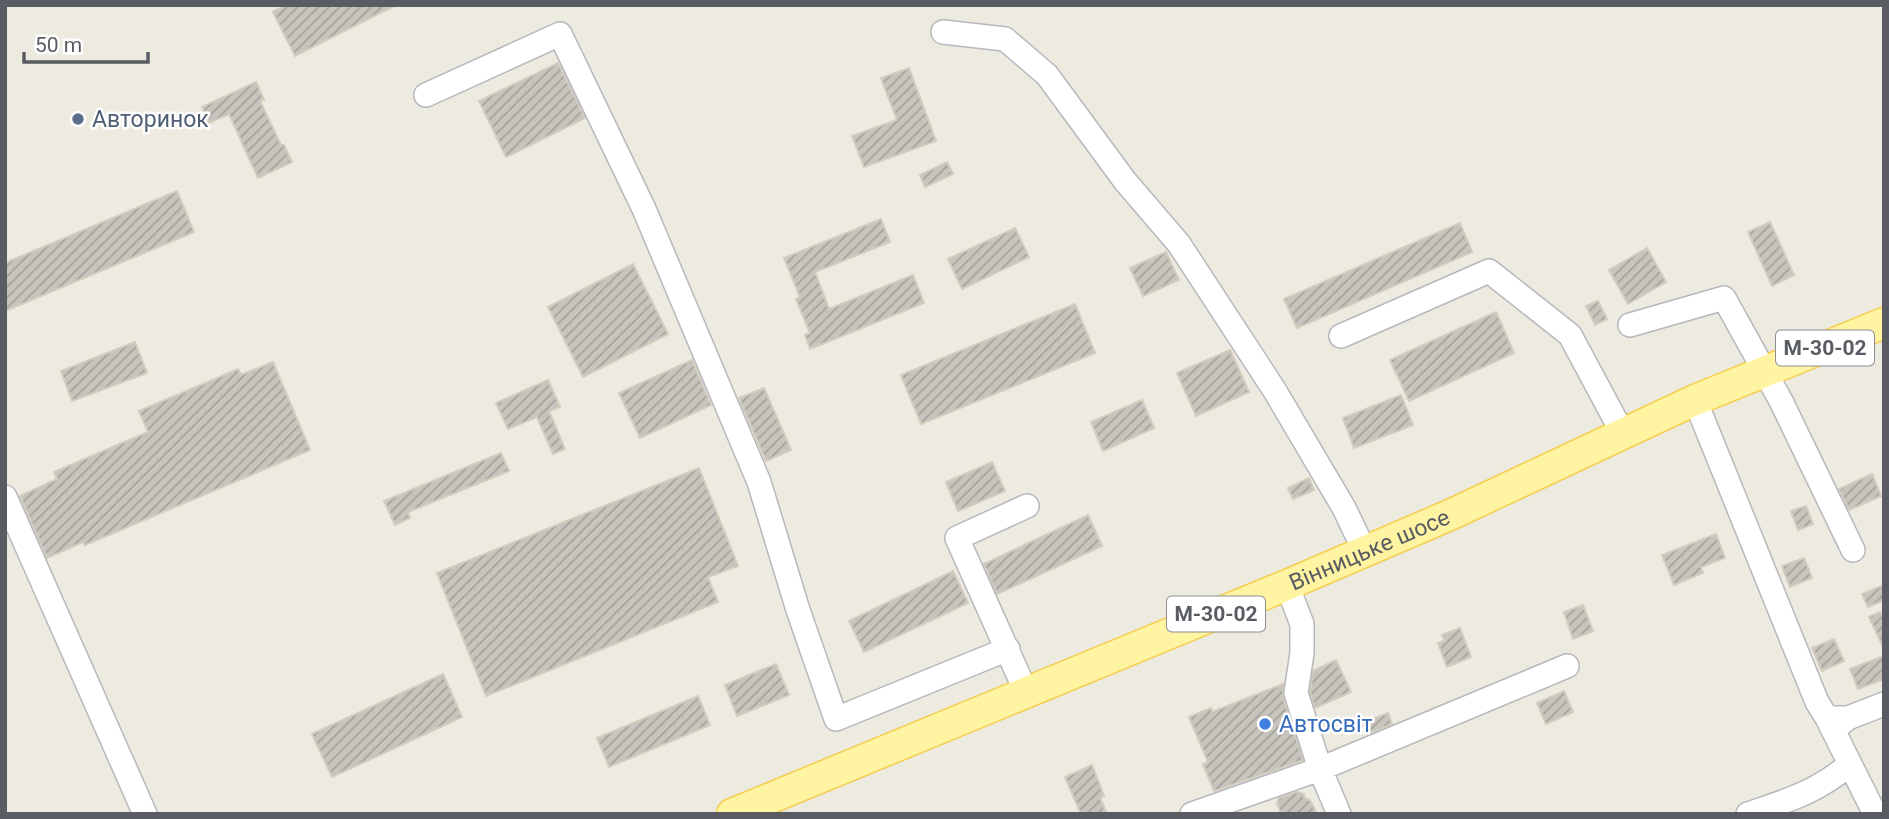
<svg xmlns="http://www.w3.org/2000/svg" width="1889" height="819" font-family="Roboto,sans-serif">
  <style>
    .building { fill: url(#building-hatch); stroke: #d1ccbe; stroke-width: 2 }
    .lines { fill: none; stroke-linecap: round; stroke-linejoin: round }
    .minor-casing { stroke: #b6b8bd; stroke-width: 26 }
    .major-casing { stroke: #f5ce50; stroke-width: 33 }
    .minor { stroke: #fff; stroke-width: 23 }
    .major { stroke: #fff4a2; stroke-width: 30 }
    .service-dot { fill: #5c6f8a; stroke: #fff; stroke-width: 2.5 }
    .shop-dot { fill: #3f7fe0; stroke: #fff; stroke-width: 2.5 }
    .labels { text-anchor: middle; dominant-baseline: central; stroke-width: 5; stroke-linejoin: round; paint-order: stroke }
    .shield { fill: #fff; stroke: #8b8d91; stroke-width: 2 }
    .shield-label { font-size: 21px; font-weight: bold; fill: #595c62 }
    .service-label { font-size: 23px; fill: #4e5e75; stroke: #fff; text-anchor: start }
    .street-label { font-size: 23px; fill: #595c62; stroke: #fff }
    .shop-label { font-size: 23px; fill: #366cbe; stroke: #fff; text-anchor: start }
  </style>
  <defs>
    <pattern id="building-hatch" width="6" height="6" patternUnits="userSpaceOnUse" patternTransform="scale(1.75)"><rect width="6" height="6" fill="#c7c4bd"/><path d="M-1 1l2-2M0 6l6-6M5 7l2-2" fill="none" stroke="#a5a29d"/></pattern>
  </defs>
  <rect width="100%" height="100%" fill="#edeae0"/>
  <!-- building -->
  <path class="building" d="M 286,5 L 396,5 L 295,56 L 273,12 Z
    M 558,63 L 585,118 L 506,157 L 479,101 Z
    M 909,68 L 936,141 L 864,167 L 852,136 L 897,120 L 881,78 Z
    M 256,82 L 264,100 L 260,101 L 281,145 L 284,145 L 292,162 L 258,178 L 229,114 L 209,123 L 202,107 Z
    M 947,162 L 953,174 L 925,187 L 920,175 Z
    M 177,191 L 194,232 L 5,311 L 5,263 Z
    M 881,219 L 890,242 L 815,272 L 829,309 L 913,275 L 924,303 L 810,349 L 805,335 L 810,333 L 796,299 L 800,297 L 784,258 Z
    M 1770,222 L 1794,275 L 1772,286 L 1748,232 Z
    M 1460,223 L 1472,252 L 1297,328 L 1284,299 Z
    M 1015,228 L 1029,257 L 962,289 L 948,259 Z
    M 1647,248 L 1666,282 L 1628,304 L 1609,270 Z
    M 1166,252 L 1179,280 L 1143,296 L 1130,268 Z
    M 633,264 L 668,334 L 583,377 L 548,307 Z
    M 1598,301 L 1607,319 L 1595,325 L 1586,306 Z
    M 1075,304 L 1095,353 L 921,424 L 901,375 Z
    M 1496,312 L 1514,353 L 1409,401 L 1390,360 Z
    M 135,342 L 147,373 L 72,401 L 61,371 Z
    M 1230,350 L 1249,392 L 1196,416 L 1177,373 Z
    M 692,360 L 711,405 L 640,438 L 619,393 Z
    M 273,362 L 310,450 L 85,545 L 83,542 L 47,558 L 20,496 L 57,479 L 54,472 L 148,432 L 139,411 L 238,369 L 241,375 Z
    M 548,380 L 560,407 L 549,411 L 565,449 L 553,454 L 537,417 L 508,429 L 496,403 Z
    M 764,388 L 791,450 L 766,461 L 739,398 Z
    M 1401,395 L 1413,425 L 1354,448 L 1343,418 Z
    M 1142,400 L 1154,428 L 1103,451 L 1091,422 Z
    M 501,453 L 509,471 L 408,512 L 410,518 L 395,525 L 384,501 Z
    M 992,462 L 1005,491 L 958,511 L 946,482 Z
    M 699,468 L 738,566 L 708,577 L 718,602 L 486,696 L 437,573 Z
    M 1872,474 L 1881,496 L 1849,510 L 1839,489 Z
    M 1309,478 L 1314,490 L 1293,499 L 1288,488 Z
    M 1806,506 L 1813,524 L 1798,530 L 1791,511 Z
    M 1088,515 L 1102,546 L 997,594 L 984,564 Z
    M 1716,534 L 1725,558 L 1701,567 L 1703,573 L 1674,585 L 1662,555 Z
    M 1804,558 L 1812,578 L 1790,587 L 1782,566 Z
    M 953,571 L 968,603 L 864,652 L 849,621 Z
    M 1884,585 L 1884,600 L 1868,607 L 1862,594 Z
    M 1583,605 L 1593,631 L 1573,639 L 1564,612 Z
    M 1880,612 L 1884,619 L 1884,649 L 1869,617 Z
    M 1460,628 L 1471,657 L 1447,667 L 1438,643 L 1445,641 L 1442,635 Z
    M 1834,639 L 1844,661 L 1822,671 L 1812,648 Z
    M 1884,656 L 1884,679 L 1858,689 L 1850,669 Z
    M 1336,660 L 1351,692 L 1315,708 L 1310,692 L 1313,671 Z
    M 776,664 L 789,695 L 737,716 L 725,685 Z
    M 443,674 L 462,717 L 332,777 L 312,734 Z
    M 1283,684 L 1283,697 L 1303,760 L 1214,791 L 1203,764 L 1208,762 L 1189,717 L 1211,708 L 1212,712 Z
    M 1564,691 L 1573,712 L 1546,724 L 1537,703 Z
    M 698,696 L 710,725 L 609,767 L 597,738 Z
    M 1388,713 L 1392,724 L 1367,734 L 1362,723 Z
    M 1092,765 L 1104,796 L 1100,798 L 1107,814 L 1081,814 L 1065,777 Z
    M 1297,792 L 1304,794 L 1304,798 L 1310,800 L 1317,814 L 1281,814 L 1277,803 L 1279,798 Z"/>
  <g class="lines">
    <defs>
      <path id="minor" d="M 943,32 L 1005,39 L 1047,75 L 1125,181 L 1179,244 L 1275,391 L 1344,508 L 1365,552
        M 426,95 L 560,34 L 644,209 L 759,482 L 798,610 L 836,719 L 1008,649
        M 1630,325 L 1724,298 L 1781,401 L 1853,550
        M 1341,336 L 1489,271 L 1570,335 L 1623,434
        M 1695,400 L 1817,702 L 1827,718 L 1848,718
        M 5,497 L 145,814
        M 1287,585 L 1302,624 L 1302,653 L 1296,693 L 1320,769 L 1339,814
        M 1026,692 L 957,538 L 1027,506
        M 1827,718 L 1875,814
        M 1838,726 L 1848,718 L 1884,704
        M 1192,814 L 1320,769 L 1567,666
        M 1748,814 C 1789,800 1817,792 1850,764"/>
      <g id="major">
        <path id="s1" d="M 732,814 L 1287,585 L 1452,514 L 1695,400 L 1884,323"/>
      </g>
    </defs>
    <!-- minor casing -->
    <use href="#minor" class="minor-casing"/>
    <!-- major casing -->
    <use href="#major" class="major-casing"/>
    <!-- minor -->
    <use href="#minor" class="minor"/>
    <!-- major -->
    <use href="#major" class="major"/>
  </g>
  <!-- markers -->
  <circle class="service-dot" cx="78" cy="119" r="7"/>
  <circle class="shop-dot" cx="1265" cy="724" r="7"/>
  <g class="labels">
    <!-- shield labels -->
    <g class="shield">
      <rect x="1776" y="330.5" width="98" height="35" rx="5"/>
      <rect x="1167" y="596.5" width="98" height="35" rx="5"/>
    </g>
    <g class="shield-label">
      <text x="1825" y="348">М-30-02</text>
      <text x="1216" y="614">М-30-02</text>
    </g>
    <!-- service labels -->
    <g class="service-label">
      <text x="92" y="119">Авторинок</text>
    </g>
    <!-- street labels -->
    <g class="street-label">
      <text stroke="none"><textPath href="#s1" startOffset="690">Вінницьке шосе</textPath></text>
    </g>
    <!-- shop labels -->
    <g class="shop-label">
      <text x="1279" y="724">Автосвіт</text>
    </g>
  </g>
  <!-- border -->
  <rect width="1889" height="819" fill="none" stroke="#595c62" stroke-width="14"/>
  <!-- scale -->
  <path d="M24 52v10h124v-10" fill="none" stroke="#595c62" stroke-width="3.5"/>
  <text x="35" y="52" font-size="21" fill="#595c62" stroke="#ffffff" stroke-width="5" paint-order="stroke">50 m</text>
</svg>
